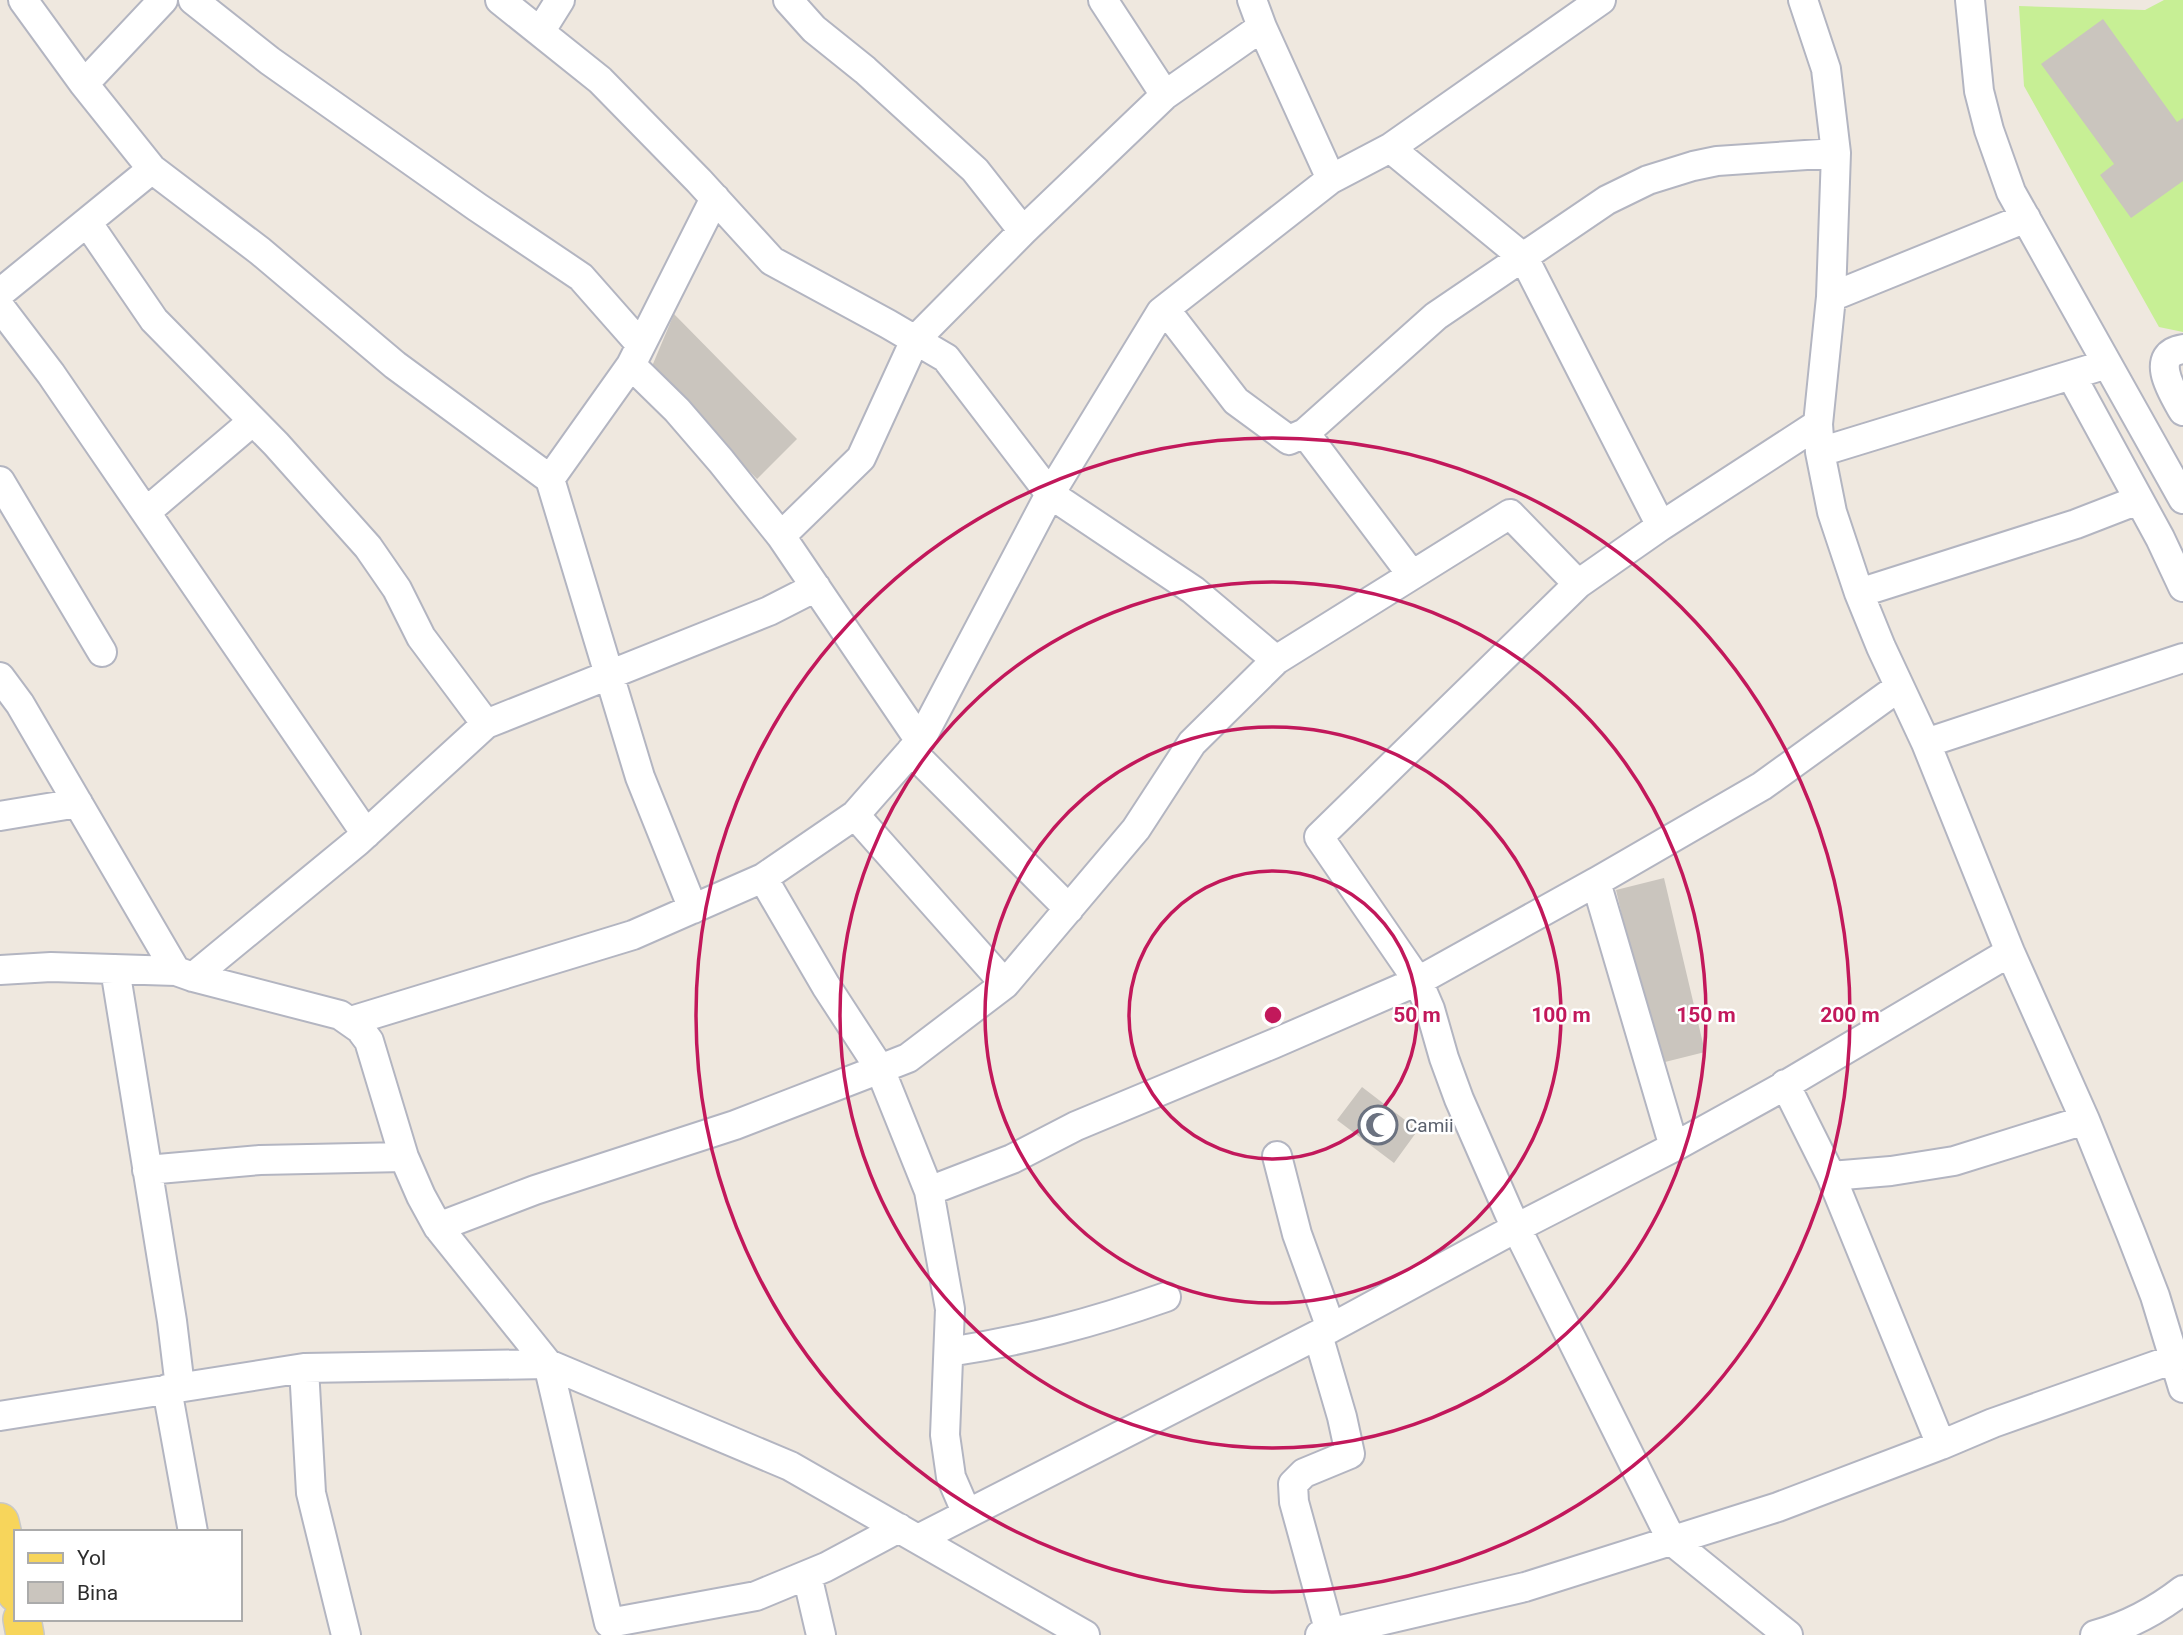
<svg xmlns="http://www.w3.org/2000/svg" width="2183" height="1635" font-family="Roboto,sans-serif">
  <style>
    .pitch { fill: #c7ef95 }
    .building { fill: #cac5be }
    .lines { fill: none; stroke-linecap: round; stroke-linejoin: round }
    .minor-casing { stroke: #b3b5c1; stroke-width: 32 }
    .major-casing { stroke: #c8c8c8; stroke-width: 40 }
    .minor { stroke: #fff; stroke-width: 28 }
    .major { stroke: #f7d55b; stroke-width: 37 }
    .ring { fill: none; stroke: #c2185b; stroke-width: 3.5 }
    .labels { text-anchor: middle; dominant-baseline: central; stroke-width: 5; stroke-linejoin: round; paint-order: stroke }
    .worship-label { font-size: 19px; fill: #5b616d; stroke: #fff; text-anchor: start }
    .centre { fill: #c2185b; stroke: #fff; stroke-width: 3.5 }
    .ring-label { font-size: 21px; text-anchor: middle; font-weight: bold; fill: #c2185b; stroke: #fff; stroke-width: 5; stroke-linejoin: round; paint-order: stroke }
  </style>
  <rect width="100%" height="100%" fill="#efe8df"/>
  <!-- pitch -->
  <path class="pitch" d="M 2164,0 L 2183,0 L 2183,332 L 2159,327 L 2024,86 L 2019,6 L 2145,10 Z"/>
  <!-- building -->
  <path class="building" d="M 2103,19 L 2177,122 L 2183,118 L 2183,181 L 2131,218 L 2100,175 L 2114,164 L 2041,64 Z
    M 674,314 L 797,439 L 757,479 L 650,371 Z
    M 1664,878 L 1705,1052 L 1657,1064 L 1616,890 Z
    M 1362,1087 L 1418,1130 L 1394,1163 L 1337,1120 Z"/>
  <g class="lines">
    <defs>
      <path id="minor" d="M 23,0 L 84,84 L 163,0
        M 193,0 L 270,61 L 477,207 L 581,277 L 641,345
        M 500,0 L 600,80 L 699,181 L 772,261 L 888,324 L 946,358 L 1050,494 L 920,741 L 781,536 L 861,458 L 915,340 L 1023,231
        M 788,0 L 814,29 L 865,70 L 975,170 L 1023,231 L 1165,95 L 1103,0
        M 1252,0 L 1262,27 L 1331,179
        M 1803,0 L 1826,69 L 1836,153 L 1831,297 L 1818,424 L 1820,452 L 1832,512 L 1859,593 L 1881,647 L 1926,743 L 2010,952 L 2085,1120 L 2131,1234 L 2155,1296 L 2183,1388
        M 1970,0 L 1979,91 L 1989,130 L 2011,192 L 2183,499
        M 540,32 L 560,0
        M 84,84 L 152,169 L 260,251 L 395,365 L 550,479 L 631,365
        M 1165,95 L 1262,27
        M 1390,148 L 1601,0
        M 715,198 L 631,365 L 677,410 L 721,461 L 781,536
        M 87,222 L 154,320 L 276,444 L 368,547 L 397,589 L 421,637 L 486,724
        M 0,293 L 152,169
        M 1831,297 L 2026,218
        M 0,307 L 51,374 L 366,834
        M 1165,309 L 1236,401 L 1289,440 L 1305,433
        M 2183,349 C 2147,354 2174,395 2183,411
        M 2071,375 L 2160,538 L 2183,587
        M 1820,452 L 2107,364
        M 550,479 L 640,777 L 693,909
        M 0,481 L 102,652
        M 146,512 L 253,421
        M 1412,575 L 1305,433 L 1436,316 L 1607,200 L 1648,180 L 1693,166 L 1717,161 L 1836,153
        M 1578,584 L 1510,514 L 1276,660 L 1193,590 L 1050,494 L 1161,312 L 1331,179 L 1390,148 L 1524,258 L 1661,526
        M 1859,593 L 2076,524 L 2138,500
        M 1276,660 L 1192,743 L 1136,829 L 1005,984 L 908,1058 L 880,1069 L 929,1191 L 1012,1159 L 1076,1126 L 1273,1044 L 1418,981 L 1430,1009 L 1444,1058 L 1459,1099 L 1509,1213 L 1672,1541 L 1788,1635
        M 0,677 L 20,704 L 176,971
        M 1926,743 L 2183,658
        M 911,751 L 1069,909
        M 855,815 L 1005,984
        M 0,816 L 78,803
        M 1596,882 L 1418,981 L 1319,837 L 1578,584 L 1661,526 L 1818,424
        M 115,969 L 172,1321 L 180,1387
        M 0,970 L 51,967 L 176,971 L 193,977 L 340,1015 L 360,1029 L 369,1041 L 404,1157 L 421,1196 L 438,1227 L 548,1364 L 609,1623 L 756,1596 L 826,1567 L 899,1528
        M 193,977 L 357,842 L 486,724 L 769,611 L 816,587
        M 351,1021 L 633,935 L 763,878 L 855,815 L 920,741
        M 1785,1084 L 1831,1176
        M 1674,1147 L 1596,882 L 1762,786 L 1899,687
        M 1277,1156 L 1297,1234 L 1331,1328
        M 147,1170 L 260,1160 L 404,1157
        M 929,1191 L 950,1309 L 945,1435 L 951,1477 L 967,1514
        M 438,1227 L 535,1190 L 735,1125 L 880,1069 L 826,986 L 763,878
        M 1318,1335 L 1342,1417 L 1350,1454 L 1304,1473 L 1293,1484 L 1294,1502 L 1330,1633
        M 949,1352 C 1027,1340 1092,1323 1166,1297
        M 304,1368 L 311,1493 L 346,1635
        M 167,1389 L 193,1532
        M 0,1416 L 304,1368 L 548,1364 L 790,1466 L 1085,1635
        M 1941,1445 L 1831,1176 L 1891,1171 L 1954,1161 L 2085,1120
        M 918,1539 L 1331,1328 L 1516,1228 L 1674,1147 L 1777,1090 L 2010,952
        M 807,1575 L 821,1635
        M 1320,1635 L 1525,1587 L 1778,1507 L 1941,1445 L 1993,1423 L 2174,1359
        M 2095,1635 C 2128,1626 2156,1611 2183,1590"/>
      <path id="major" d="M 0,1522 L 16,1593
        M 22,1619 L 25,1635"/>
    </defs>
    <!-- minor casing -->
    <use href="#minor" class="minor-casing"/>
    <!-- major casing -->
    <use href="#major" class="major-casing"/>
    <!-- minor -->
    <use href="#minor" class="minor"/>
    <!-- major -->
    <use href="#major" class="major"/>
  </g>
  <!-- distance rings -->
  <g class="ring">
    <circle cx="1273" cy="1015" r="144"/>
    <circle cx="1273" cy="1015" r="288"/>
    <circle cx="1273" cy="1015" r="433"/>
    <circle cx="1273" cy="1015" r="577"/>
  </g>
  <!-- icons -->
  <defs>
    <symbol id="mosque-ring" viewBox="-11 -11 22 22"><circle r="9.5" fill="#fff" stroke="#6b7280" stroke-width="1.5"/><path d="M3.5-4.9A6 6 0 1 0 3.5 4.9A5 5 0 1 1 3.5-4.9Z" fill="#6b7280"/></symbol>
  </defs>
  <g fill-rule="evenodd">
    <use href="#mosque-ring" x="1356" y="1103" width="44" height="44"/>
  </g>
  <g class="labels">
    <!-- worship labels -->
    <g class="worship-label">
      <text x="1405" y="1125">Camii</text>
    </g>
  </g>
  <circle cx="1273" cy="1015" r="10" class="centre"/>
  <g class="ring-label">
    <text x="1417" y="1022">50 m</text>
    <text x="1561" y="1022">100 m</text>
    <text x="1706" y="1022">150 m</text>
    <text x="1850" y="1022">200 m</text>
  </g>
  <!-- legend -->
  <rect x="14" y="1530" width="228" height="91" fill="#ffffff" stroke="#ababab" stroke-width="2"/>
  <rect x="28" y="1553" width="35" height="10" fill="#f7d55b" stroke="#ababab" stroke-width="2"/>
  <text x="77" y="1565" font-size="21" fill="#2d2d2d">Yol</text>
  <rect x="28" y="1582" width="35" height="21" fill="#cac5be" stroke="#ababab" stroke-width="2"/>
  <text x="77" y="1600" font-size="21" fill="#2d2d2d">Bina</text>
</svg>
